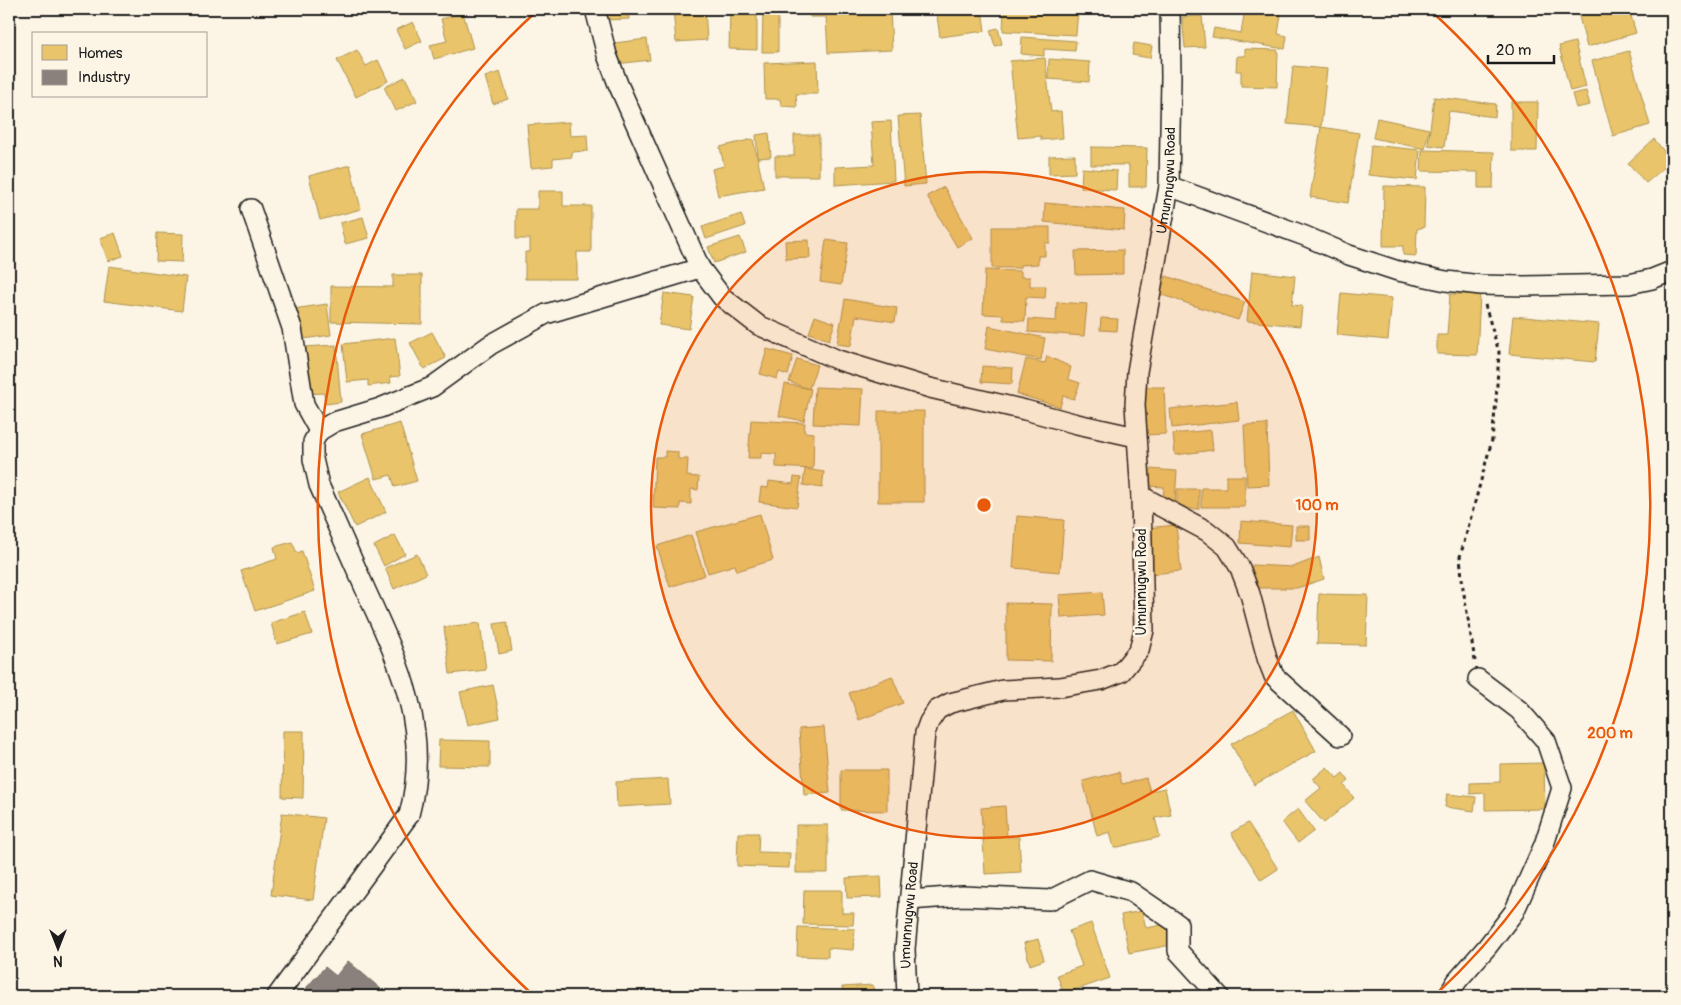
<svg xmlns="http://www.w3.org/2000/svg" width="1681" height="1005" font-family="Pangolin,sans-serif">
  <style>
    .homes { fill: #e9c46a; stroke: #ac9253 }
    .industry { fill: #8a817c; stroke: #69635f }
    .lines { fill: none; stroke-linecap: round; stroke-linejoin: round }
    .street-casing { stroke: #1c1c1c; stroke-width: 22 }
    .path { stroke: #1c1c1c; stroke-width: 3; stroke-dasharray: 4 4; stroke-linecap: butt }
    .street { stroke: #fcf5e5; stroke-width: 19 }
    .ring { fill: none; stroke: #e8590c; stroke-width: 2.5 }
    .labels { text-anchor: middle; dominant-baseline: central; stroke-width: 5; stroke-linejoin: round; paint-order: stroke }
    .street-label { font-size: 14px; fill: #1c1c1c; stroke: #fcf5e5 }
    .centre { fill: #e8590c; stroke: #fcf5e5; stroke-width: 2.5 }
    .ring-label { font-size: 15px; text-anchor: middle; font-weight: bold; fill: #e8590c; stroke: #fcf5e5; stroke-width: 5; stroke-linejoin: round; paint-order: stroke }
  </style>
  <rect width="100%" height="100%" fill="#fcf5e5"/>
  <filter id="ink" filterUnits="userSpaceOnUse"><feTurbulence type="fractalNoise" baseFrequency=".02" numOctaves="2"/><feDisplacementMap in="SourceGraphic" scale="10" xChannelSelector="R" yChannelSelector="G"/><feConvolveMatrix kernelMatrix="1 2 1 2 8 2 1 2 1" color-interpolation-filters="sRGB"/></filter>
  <g filter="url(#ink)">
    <!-- homes -->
    <path class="homes" d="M 604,9 L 628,9 L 629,19 L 605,20 Z
      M 673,9 L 705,9 L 707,40 L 676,42 Z
      M 730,9 L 757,9 L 757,50 L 729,49 Z
      M 763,9 L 778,9 L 778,52 L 762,52 Z
      M 809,9 L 890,9 L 892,50 L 828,53 L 826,17 L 810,17 Z
      M 936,9 L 982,9 L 985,31 L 940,37 Z
      M 1004,9 L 1078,9 L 1076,35 L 1003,31 Z
      M 1195,9 L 1216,9 L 1215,14 Z
      M 1245,9 L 1282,9 L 1278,34 L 1287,36 L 1285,49 L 1212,37 L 1214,28 L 1241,33 Z
      M 1577,9 L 1629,9 L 1636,33 L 1587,47 Z
      M 463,13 L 473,48 L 434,59 L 430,45 L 447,41 L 441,19 Z
      M 1202,16 L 1205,47 L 1185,48 L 1182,17 Z
      M 413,22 L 422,41 L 405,49 L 396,30 Z
      M 998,28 L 1002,44 L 995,46 L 990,30 Z
      M 1022,37 L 1076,41 L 1075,51 L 1044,49 L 1044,56 L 1021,54 Z
      M 647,39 L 650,60 L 616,64 L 614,43 Z
      M 1575,42 L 1586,87 L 1570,91 L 1559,46 Z
      M 1134,43 L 1152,46 L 1150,58 L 1132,55 Z
      M 1245,49 L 1278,50 L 1277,87 L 1241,86 L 1241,71 L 1236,71 L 1237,56 L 1245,56 Z
      M 357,50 L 366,66 L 378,60 L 388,81 L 356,97 L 337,60 Z
      M 1629,51 L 1650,125 L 1613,136 L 1592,61 Z
      M 1045,58 L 1051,112 L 1061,111 L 1063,138 L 1041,140 L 1041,136 L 1018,138 L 1010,61 Z
      M 1049,59 L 1090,62 L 1089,82 L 1048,79 Z
      M 817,61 L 818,94 L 796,94 L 797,107 L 781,106 L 780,99 L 765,99 L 764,63 Z
      M 1293,66 L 1327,69 L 1321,127 L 1287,124 Z
      M 500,72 L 508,99 L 493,104 L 485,77 Z
      M 405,77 L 417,101 L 396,111 L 384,87 Z
      M 1586,91 L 1590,105 L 1576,108 L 1572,94 Z
      M 1434,97 L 1496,104 L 1495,117 L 1449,111 L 1444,147 L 1428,145 Z
      M 1511,102 L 1538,102 L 1537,151 L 1511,151 Z
      M 920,115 L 926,184 L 904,186 L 898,116 Z
      M 1377,118 L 1429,129 L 1425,149 L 1373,138 Z
      M 891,121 L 894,181 L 835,185 L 835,167 L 874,165 L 871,122 Z
      M 569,122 L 570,136 L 587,135 L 588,151 L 572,152 L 572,157 L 553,159 L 553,166 L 531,168 L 527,125 Z
      M 1321,127 L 1359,133 L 1348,203 L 1310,197 Z
      M 769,133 L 771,157 L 758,158 L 756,135 Z
      M 794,135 L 819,135 L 819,176 L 775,176 L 775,156 L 794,156 Z
      M 753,139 L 764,188 L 718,196 L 712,169 L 724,166 L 720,147 Z
      M 1654,139 L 1672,161 L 1646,183 L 1628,163 Z
      M 1371,145 L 1420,150 L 1417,180 L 1368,175 Z
      M 1091,147 L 1147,148 L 1146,187 L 1129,187 L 1129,165 L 1091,165 Z
      M 1422,150 L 1494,152 L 1493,188 L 1478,188 L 1478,172 L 1421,171 Z
      M 1075,155 L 1075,173 L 1049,174 L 1049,156 Z
      M 350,165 L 361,209 L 320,220 L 309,176 Z
      M 1082,168 L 1117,171 L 1116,190 L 1081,188 Z
      M 1384,186 L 1425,187 L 1424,227 L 1417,229 L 1416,256 L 1403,255 L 1403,246 L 1383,246 Z
      M 944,187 L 973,238 L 957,247 L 927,196 Z
      M 538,191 L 563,191 L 563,206 L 591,206 L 591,252 L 577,252 L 577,279 L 525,279 L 525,252 L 530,252 L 530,239 L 516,239 L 516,209 L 538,209 Z
      M 1045,203 L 1125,210 L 1124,230 L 1044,222 Z
      M 741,214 L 745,226 L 706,239 L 702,227 Z
      M 363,217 L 369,238 L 345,244 L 340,223 Z
      M 992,227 L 1050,227 L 1050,243 L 1045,243 L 1045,256 L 1038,256 L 1038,264 L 1020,265 L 1020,268 L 992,268 Z
      M 115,233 L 123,256 L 108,261 L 100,238 Z
      M 157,233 L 183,234 L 182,262 L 156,261 Z
      M 740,237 L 746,252 L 714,263 L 708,247 Z
      M 809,240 L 810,258 L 786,259 L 785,241 Z
      M 826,240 L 848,243 L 841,285 L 820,282 Z
      M 1123,250 L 1123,274 L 1076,275 L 1075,251 Z
      M 109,266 L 186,277 L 182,311 L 104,301 Z
      M 985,270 L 1021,271 L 1021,277 L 1030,277 L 1030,286 L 1046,286 L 1045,298 L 1026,297 L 1025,321 L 1003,320 L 1003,315 L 983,314 Z
      M 1252,271 L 1295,276 L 1292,305 L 1302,306 L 1300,326 L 1247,321 Z
      M 393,275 L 422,275 L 422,324 L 331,322 L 331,286 L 393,287 Z
      M 1166,276 L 1245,302 L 1238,320 L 1159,294 Z
      M 664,293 L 694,297 L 689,329 L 659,325 Z
      M 1341,293 L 1392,298 L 1388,340 L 1337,335 Z
      M 1450,294 L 1480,294 L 1477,355 L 1437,354 L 1437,335 L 1447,335 Z
      M 845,299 L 897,308 L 895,322 L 856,316 L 851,346 L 837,344 Z
      M 1057,302 L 1087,304 L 1084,336 L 1028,332 L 1029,319 L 1056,321 Z
      M 327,304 L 331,335 L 297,340 L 293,309 Z
      M 815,316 L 835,323 L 829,340 L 809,333 Z
      M 1513,316 L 1599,324 L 1595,362 L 1509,354 Z
      M 1101,318 L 1118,319 L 1117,331 L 1100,330 Z
      M 989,326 L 1045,338 L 1041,360 L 985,349 Z
      M 432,332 L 446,358 L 424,369 L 410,343 Z
      M 395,338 L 400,376 L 390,377 L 391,383 L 368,386 L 368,380 L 347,382 L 343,344 Z
      M 336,345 L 341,402 L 325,404 L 324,393 L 307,394 L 303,347 Z
      M 767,349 L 793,356 L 788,375 L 779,372 L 777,379 L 760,374 Z
      M 1047,356 L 1071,367 L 1068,379 L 1080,383 L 1074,399 L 1063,396 L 1060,407 L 1017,394 L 1026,359 L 1045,363 Z
      M 797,359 L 817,365 L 809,389 L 789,382 Z
      M 982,366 L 1013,368 L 1012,384 L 981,382 Z
      M 785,384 L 811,389 L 804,421 L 779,416 Z
      M 815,387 L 863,389 L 861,426 L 813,424 Z
      M 1145,387 L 1164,387 L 1166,434 L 1146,435 Z
      M 1237,402 L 1239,420 L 1172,428 L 1170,409 Z
      M 878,411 L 924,411 L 924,502 L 878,502 Z
      M 751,420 L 805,423 L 804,432 L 814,433 L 813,469 L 776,467 L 776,454 L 761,453 L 761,458 L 748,458 Z
      M 400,423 L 417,481 L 395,487 L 391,475 L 376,479 L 362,434 Z
      M 1267,424 L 1269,485 L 1247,486 L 1244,425 Z
      M 1211,430 L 1213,450 L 1175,455 L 1173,434 Z
      M 665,451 L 678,452 L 678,459 L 688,459 L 687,476 L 699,477 L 698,490 L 691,489 L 691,504 L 680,503 L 680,509 L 653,508 L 655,457 L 665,457 Z
      M 805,469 L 824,472 L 822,488 L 803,485 Z
      M 1149,469 L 1177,471 L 1175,501 L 1163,500 L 1164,487 L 1148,486 Z
      M 1226,476 L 1245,476 L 1245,507 L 1201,507 L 1201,488 L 1226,488 Z
      M 370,477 L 386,512 L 355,527 L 338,492 Z
      M 794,477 L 801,478 L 797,507 L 759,502 L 761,487 L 768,488 L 769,481 L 793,484 Z
      M 1177,489 L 1199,489 L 1199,509 L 1177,509 Z
      M 760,514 L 773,560 L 737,571 L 735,565 L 708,573 L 696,532 Z
      M 1017,516 L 1064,520 L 1060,572 L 1013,568 Z
      M 1241,521 L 1292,525 L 1290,547 L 1240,543 Z
      M 1176,525 L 1181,571 L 1152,574 L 1146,528 Z
      M 1296,526 L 1310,526 L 1310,540 L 1296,540 Z
      M 395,535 L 405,554 L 384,566 L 374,546 Z
      M 691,535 L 705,575 L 670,587 L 657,546 Z
      M 292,542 L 297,553 L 302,551 L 315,591 L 255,611 L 241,571 L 277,559 L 274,547 Z
      M 417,554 L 426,574 L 394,589 L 385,568 Z
      M 1319,557 L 1324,579 L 1297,588 L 1252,588 L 1252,565 L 1293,567 Z
      M 1102,592 L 1104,615 L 1061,618 L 1059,595 Z
      M 1319,594 L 1368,595 L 1366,645 L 1317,644 Z
      M 1006,603 L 1052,604 L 1051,661 L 1006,660 Z
      M 305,612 L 312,634 L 277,644 L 271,623 Z
      M 507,622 L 512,651 L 499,654 L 494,624 Z
      M 480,623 L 486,670 L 450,674 L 444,627 Z
      M 892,676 L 903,703 L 859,720 L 849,693 Z
      M 493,685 L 500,718 L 468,725 L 460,692 Z
      M 1293,710 L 1316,751 L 1254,785 L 1231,744 Z
      M 824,727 L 830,793 L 804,795 L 799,729 Z
      M 283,731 L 304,731 L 303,798 L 282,797 Z
      M 439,740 L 490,741 L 490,767 L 438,766 Z
      M 1544,763 L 1545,809 L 1485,810 L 1485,793 L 1470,794 L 1470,783 L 1500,782 L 1500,764 Z
      M 1327,767 L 1337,778 L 1343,773 L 1349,781 L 1344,785 L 1354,798 L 1324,823 L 1305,801 L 1321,788 L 1313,779 Z
      M 841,770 L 887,770 L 887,811 L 841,810 Z
      M 1119,772 L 1122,784 L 1146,778 L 1150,791 L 1165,788 L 1171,815 L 1155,818 L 1160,837 L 1114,848 L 1110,832 L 1097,836 L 1083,781 Z
      M 668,779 L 670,804 L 617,807 L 616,782 Z
      M 1447,794 L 1476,797 L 1474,811 L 1445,807 Z
      M 1005,806 L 1007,837 L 1019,837 L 1021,872 L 985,874 L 981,808 Z
      M 1298,809 L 1314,831 L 1298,843 L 1282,822 Z
      M 282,813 L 324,818 L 313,900 L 271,895 Z
      M 1248,823 L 1278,869 L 1261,880 L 1231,833 Z
      M 796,825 L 828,825 L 828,873 L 796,873 Z
      M 738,833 L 759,833 L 758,852 L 790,853 L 789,868 L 737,866 Z
      M 881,876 L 882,897 L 847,898 L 846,878 Z
      M 804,890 L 842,890 L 842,913 L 854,913 L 853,925 L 803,924 Z
      M 1142,911 L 1146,928 L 1167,924 L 1171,945 L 1129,953 L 1121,915 Z
      M 1091,923 L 1110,978 L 1064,994 L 1057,975 L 1082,966 L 1069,931 Z
      M 798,927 L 855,929 L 853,950 L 828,948 L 828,957 L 797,956 Z
      M 1038,939 L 1044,960 L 1030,965 L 1024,943 Z
      M 873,985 L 874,996 L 843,996 L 842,987 Z"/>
    <!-- industry -->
    <path class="industry" d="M 348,961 L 389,996 L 299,996 L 325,967 L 336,976 Z"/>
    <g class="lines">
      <defs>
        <g id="street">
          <path d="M 595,9 L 607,55 L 618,84 L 700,268 L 722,297 L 758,325 L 838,360 L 930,388 L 1025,410 L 1077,424 L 1136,437"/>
          <path d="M 1169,186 L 1305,236 L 1349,255 L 1398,271 L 1446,281 L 1481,285 L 1524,286 L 1629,284 L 1652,279 L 1672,271"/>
          <path d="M 251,209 L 292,328 L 304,404 L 319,431"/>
          <path d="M 1141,496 L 1207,531 L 1227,547 L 1240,568 L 1250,594 L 1267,658 L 1274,676 L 1340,736"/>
          <path d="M 909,900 L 963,896 L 1050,900 L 1090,880 L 1131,892 L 1178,924 L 1178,951 L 1219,996"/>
          <path d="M 277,996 L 409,815 C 431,732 401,667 367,593 C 351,557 335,521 319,485 L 313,459 L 313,442 L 319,431 L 334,422 L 380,408 L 432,387 L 490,345 L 546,314 L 700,268"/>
          <path id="s1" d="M 907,996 L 905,949 L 925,733 L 929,722 L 937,710 L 950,703 L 1003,690 L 1060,687 L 1101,680 L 1121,672 L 1139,650 L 1144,630 L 1141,496 L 1135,405 L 1137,372 L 1169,186 L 1171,77 L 1170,9"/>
          <path d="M 1448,996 L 1457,981 L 1487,947 L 1514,912 L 1544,845 L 1562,788 L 1546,741 L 1519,710 L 1478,679"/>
        </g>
      </defs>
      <!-- street casing -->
      <use href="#street" class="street-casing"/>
      <!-- path -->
      <path class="path" d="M 1475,661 L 1463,588 L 1460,557 L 1492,440 L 1496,401 L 1499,352 L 1485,305"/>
      <!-- street -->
      <use href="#street" class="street"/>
    </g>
  </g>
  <!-- distance rings -->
  <circle cx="984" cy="505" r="333" fill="#e8590c" fill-opacity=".12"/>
  <g class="ring">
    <circle cx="984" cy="505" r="333"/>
    <path d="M534 996A666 666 0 0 1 538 10M1430 10A666 666 0 0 1 1434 996"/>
  </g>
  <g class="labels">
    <!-- street labels -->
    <g class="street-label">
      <text stroke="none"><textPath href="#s1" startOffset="981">Umunnugwu Road</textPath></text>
      <text transform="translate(1141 582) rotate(-90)">Umunnugwu Road</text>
      <text stroke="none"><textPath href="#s1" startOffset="81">Umunnugwu Road</textPath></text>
    </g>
  </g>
  <circle cx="984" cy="505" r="8" class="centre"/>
  <g class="ring-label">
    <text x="1317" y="510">100 m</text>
    <text x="1610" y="738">200 m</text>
  </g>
  <!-- margin -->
  <rect width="1681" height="1005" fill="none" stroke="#fcf5e5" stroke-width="30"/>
  <rect x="15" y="15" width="1651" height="975" fill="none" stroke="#1c1c1c" stroke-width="2" filter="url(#ink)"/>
  <!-- legend -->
  <rect x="32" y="32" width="175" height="65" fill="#fcf5e5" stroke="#a29e95"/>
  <rect x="42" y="45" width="25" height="15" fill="#e9c46a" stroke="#a29e95"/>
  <text x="78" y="58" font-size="15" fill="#1c1c1c">Homes</text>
  <rect x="42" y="70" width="25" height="15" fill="#8a817c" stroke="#a29e95"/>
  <text x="78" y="82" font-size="15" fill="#1c1c1c">Industry</text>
  <!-- north arrow -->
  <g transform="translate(58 948) rotate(180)" stroke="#fcf5e5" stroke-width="4" paint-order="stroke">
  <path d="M0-4L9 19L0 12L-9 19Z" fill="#1c1c1c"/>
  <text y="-8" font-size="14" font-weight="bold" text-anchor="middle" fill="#1c1c1c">N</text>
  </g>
  <!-- scale -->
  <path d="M1488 55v8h66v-8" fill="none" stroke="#1c1c1c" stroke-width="2.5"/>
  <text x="1496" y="55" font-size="15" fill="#1c1c1c" stroke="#fcf5e5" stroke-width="4" paint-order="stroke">20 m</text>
</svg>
